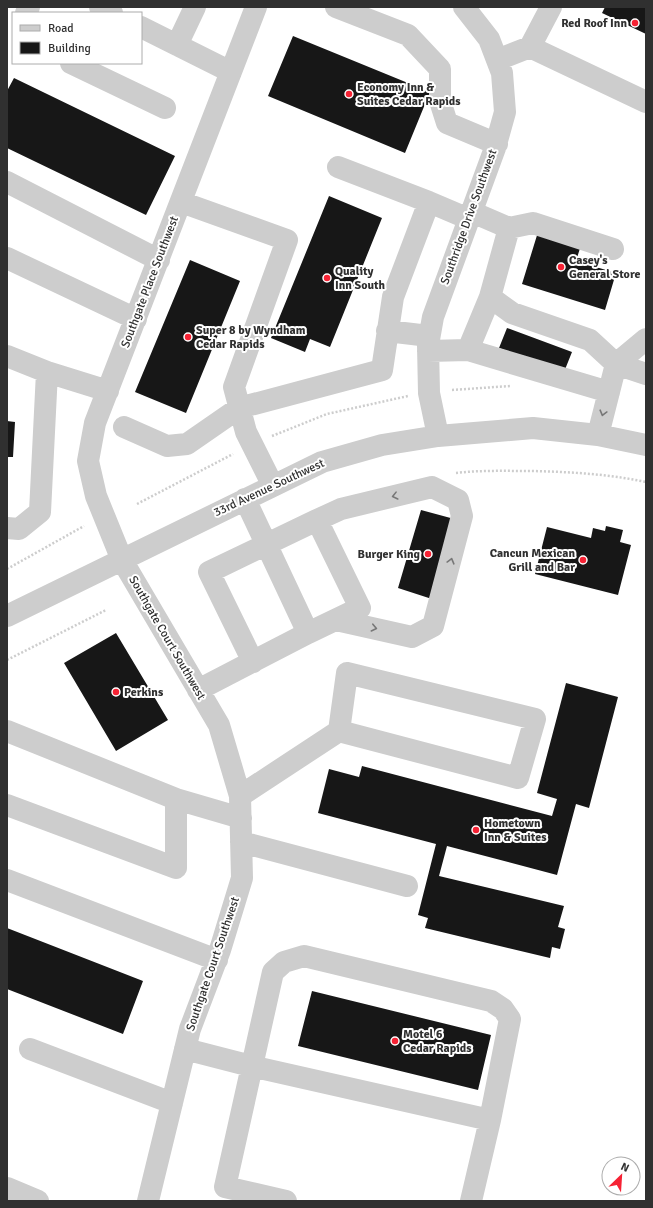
<svg xmlns="http://www.w3.org/2000/svg" width="653" height="1208" font-family="Signika,sans-serif">
  <style>
    .building { fill: #171717 }
    .lines { fill: none; stroke-linecap: round; stroke-linejoin: round }
    .path { stroke: #cdcdcd; stroke-width: 2.5; stroke-dasharray: 2 2; stroke-linecap: butt }
    .minor { stroke: #cdcdcd; stroke-width: 22 }
    .oneway { stroke: #777 }
    .poi-dot { fill: #f62234; stroke: #fff; stroke-width: 1.5 }
    .labels { text-anchor: middle; dominant-baseline: central; stroke-width: 4; stroke-linejoin: round; paint-order: stroke }
    .poi-label { font-size: 12px; font-weight: bold; fill: #303030; stroke: #fff; text-anchor: start }
    .street-label { font-size: 12px; fill: #303030; stroke: #fff }
  </style>
  <rect width="100%" height="100%" fill="#fff"/>
  <!-- building -->
  <path class="building" d="M 605,7 L 646,7 L 646,34 L 602,13 Z
    M 293,36 L 430,92 L 405,153 L 268,96 Z
    M 14,78 L 175,156 L 146,215 L 7,148 L 7,91 Z
    M 329,196 L 382,218 L 330,347 L 310,339 L 305,352 L 271,338 Z
    M 538,232 L 581,245 L 576,261 L 616,273 L 605,310 L 522,284 Z
    M 190,260 L 240,281 L 186,413 L 135,392 Z
    M 507,328 L 572,352 L 564,372 L 499,348 Z
    M 7,421 L 15,422 L 13,457 L 7,457 Z
    M 421,510 L 458,520 L 435,600 L 398,588 Z
    M 606,526 L 623,530 L 620,542 L 631,545 L 618,595 L 535,574 L 547,527 L 591,538 L 593,528 L 605,531 Z
    M 116,633 L 168,720 L 116,751 L 64,663 Z
    M 566,683 L 618,697 L 589,808 L 576,804 L 557,875 L 447,846 L 439,876 L 564,906 L 558,927 L 565,929 L 560,949 L 552,947 L 550,958 L 425,928 L 428,918 L 418,915 L 436,844 L 318,813 L 329,769 L 359,777 L 362,766 L 552,816 L 557,799 L 537,793 Z
    M 7,928 L 143,981 L 123,1034 L 7,989 Z
    M 312,991 L 491,1035 L 478,1090 L 298,1046 Z"/>
  <g class="lines">
    <!-- path -->
    <path class="path" d="M 452,390 L 510,386
      M 272,436 L 327,414 L 408,396
      M 456,473 C 481,470 507,471 533,471 C 571,472 608,474 646,482
      M 137,504 L 233,454
      M 7,569 L 84,526
      M 7,660 L 106,610"/>
    <!-- minor -->
    <path class="minor" d="M 100,7 L 112,13
      M 336,7 L 408,35 L 440,69 L 440,101 L 447,123 L 497,144
      M 26,13 L 29,7
      M 141,27 L 231,72
      M 177,45 L 195,7
      M 530,47 L 646,102
      M 497,60 L 530,47 L 551,7
      M 71,63 L 165,108
      M 338,167 L 429,202
      M 7,182 L 159,260
      M 181,202 L 287,240 L 234,387 L 246,432 L 273,486
      M 472,212 L 509,228 L 490,297 L 512,313 L 590,340 L 616,364 L 646,374
      M 509,228 L 533,223 L 613,249
      M 7,258 L 136,319
      M 387,331 L 429,336
      M 468,350 L 609,392
      M 428,351 L 468,350 L 490,297
      M 7,356 L 47,372
      M 124,427 L 167,446 L 187,444 L 239,408 L 382,370 L 393,297 L 429,202 L 469,219
      M 598,435 L 616,364 L 646,339
      M 438,436 L 429,393 L 428,345 L 433,317 L 495,148 L 505,112 L 502,73 L 489,39 L 464,7
      M 317,520 L 341,509 L 432,487 L 458,500 L 462,516 L 433,626 L 412,637 L 336,620
      M 7,528 L 19,529 L 40,512 L 47,372 L 108,391
      M 7,616 L 322,462 L 382,445 L 438,436 L 533,428 L 598,435 L 646,445
      M 253,662 L 209,572 L 317,520 L 360,608 L 308,633
      M 198,690 L 308,633 L 245,499
      M 7,731 L 176,799
      M 240,796 L 339,731 L 347,673 L 535,719 L 518,778 L 339,731
      M 7,805 L 176,868 L 176,799 L 241,818
      M 241,842 L 407,886
      M 7,880 L 217,960
      M 30,1049 L 172,1103
      M 185,1049 L 251,1066 L 490,1120
      M 7,1188 L 38,1201
      M 148,1201 L 190,1029 L 220,950 L 242,878 L 240,796 L 219,725 L 122,560 L 96,496 L 88,461 L 95,423 L 256,7
      M 286,1201 L 225,1187 L 273,972 L 284,962 L 304,956 L 491,1001 L 503,1009 L 510,1019 L 490,1120 L 471,1201"/>
  </g>
  <!-- one-way arrows -->
  <defs><path id="oneway-chevron" d="M-2-3.5L2.5 0L-2 3.5" fill="none" stroke-width="1.6" stroke-linecap="round" stroke-linejoin="round"/></defs>
  <g class="oneway">
    <use href="#oneway-chevron" transform="translate(603 413) rotate(105)"/>
    <use href="#oneway-chevron" transform="translate(395 496) rotate(166)"/>
    <use href="#oneway-chevron" transform="translate(451 561) rotate(-75)"/>
    <use href="#oneway-chevron" transform="translate(374 628) rotate(13)"/>
  </g>
  <!-- markers -->
  <g class="poi-dot">
    <circle cx="635" cy="23" r="4"/>
    <circle cx="349" cy="94" r="4"/>
    <circle cx="561" cy="267" r="4"/>
    <circle cx="327" cy="278" r="4"/>
    <circle cx="188" cy="337" r="4"/>
    <circle cx="428" cy="554" r="4"/>
    <circle cx="583" cy="560" r="4"/>
    <circle cx="116" cy="692" r="4"/>
    <circle cx="476" cy="830" r="4"/>
    <circle cx="395" cy="1041" r="4"/>
  </g>
  <g class="labels">
    <!-- poi labels -->
    <g class="poi-label">
      <text x="627" y="23" text-anchor="end">Red Roof Inn</text>
      <text x="357" y="87">Economy Inn &amp;<tspan x="357" dy="14">Suites Cedar Rapids</tspan></text>
      <text x="569" y="260">Casey's<tspan x="569" dy="14">General Store</tspan></text>
      <text x="335" y="271">Quality<tspan x="335" dy="14">Inn South</tspan></text>
      <text x="196" y="330">Super 8 by Wyndham<tspan x="196" dy="14">Cedar Rapids</tspan></text>
      <text x="575" y="553" text-anchor="end">Cancun Mexican<tspan x="575" dy="14">Grill and Bar</tspan></text>
      <text x="420" y="554" text-anchor="end">Burger King</text>
      <text x="124" y="692">Perkins</text>
      <text x="484" y="823">Hometown<tspan x="484" dy="14">Inn &amp; Suites</tspan></text>
      <text x="403" y="1034">Motel 6<tspan x="403" dy="14">Cedar Rapids</tspan></text>
    </g>
    <!-- street labels -->
    <g class="street-label">
      <text transform="translate(469 217) rotate(-70)">Southridge Drive Southwest</text>
      <text transform="translate(150 282) rotate(-69)">Southgate Place Southwest</text>
      <text transform="translate(269 488) rotate(-25)">33rd Avenue Southwest</text>
      <text transform="translate(167 638) rotate(60)">Southgate Court Southwest</text>
      <text transform="translate(213 964) rotate(-71)">Southgate Court Southwest</text>
    </g>
  </g>
  <!-- border -->
  <rect width="653" height="1208" fill="none" stroke="#303030" stroke-width="16"/>
  <!-- legend -->
  <rect x="12" y="12" width="130" height="52" fill="#ffffff" stroke="#acacac"/>
  <rect x="20" y="25" width="20" height="6" fill="#cdcdcd" stroke="#acacac"/>
  <text x="48" y="32" font-size="12" fill="#303030">Road</text>
  <rect x="20" y="42" width="20" height="12" fill="#171717" stroke="#acacac"/>
  <text x="48" y="52" font-size="12" fill="#303030">Building</text>
  <!-- north arrow -->
  <g transform="translate(621 1176) rotate(25)"><circle r="19" fill="#ffffff" stroke="#acacac"/>
  <path d="M0-3L7 15L0 10L-7 15Z" fill="#f62234"/>
  <text y="-6" font-size="11" font-weight="bold" text-anchor="middle" fill="#303030">N</text>
  </g>
</svg>
